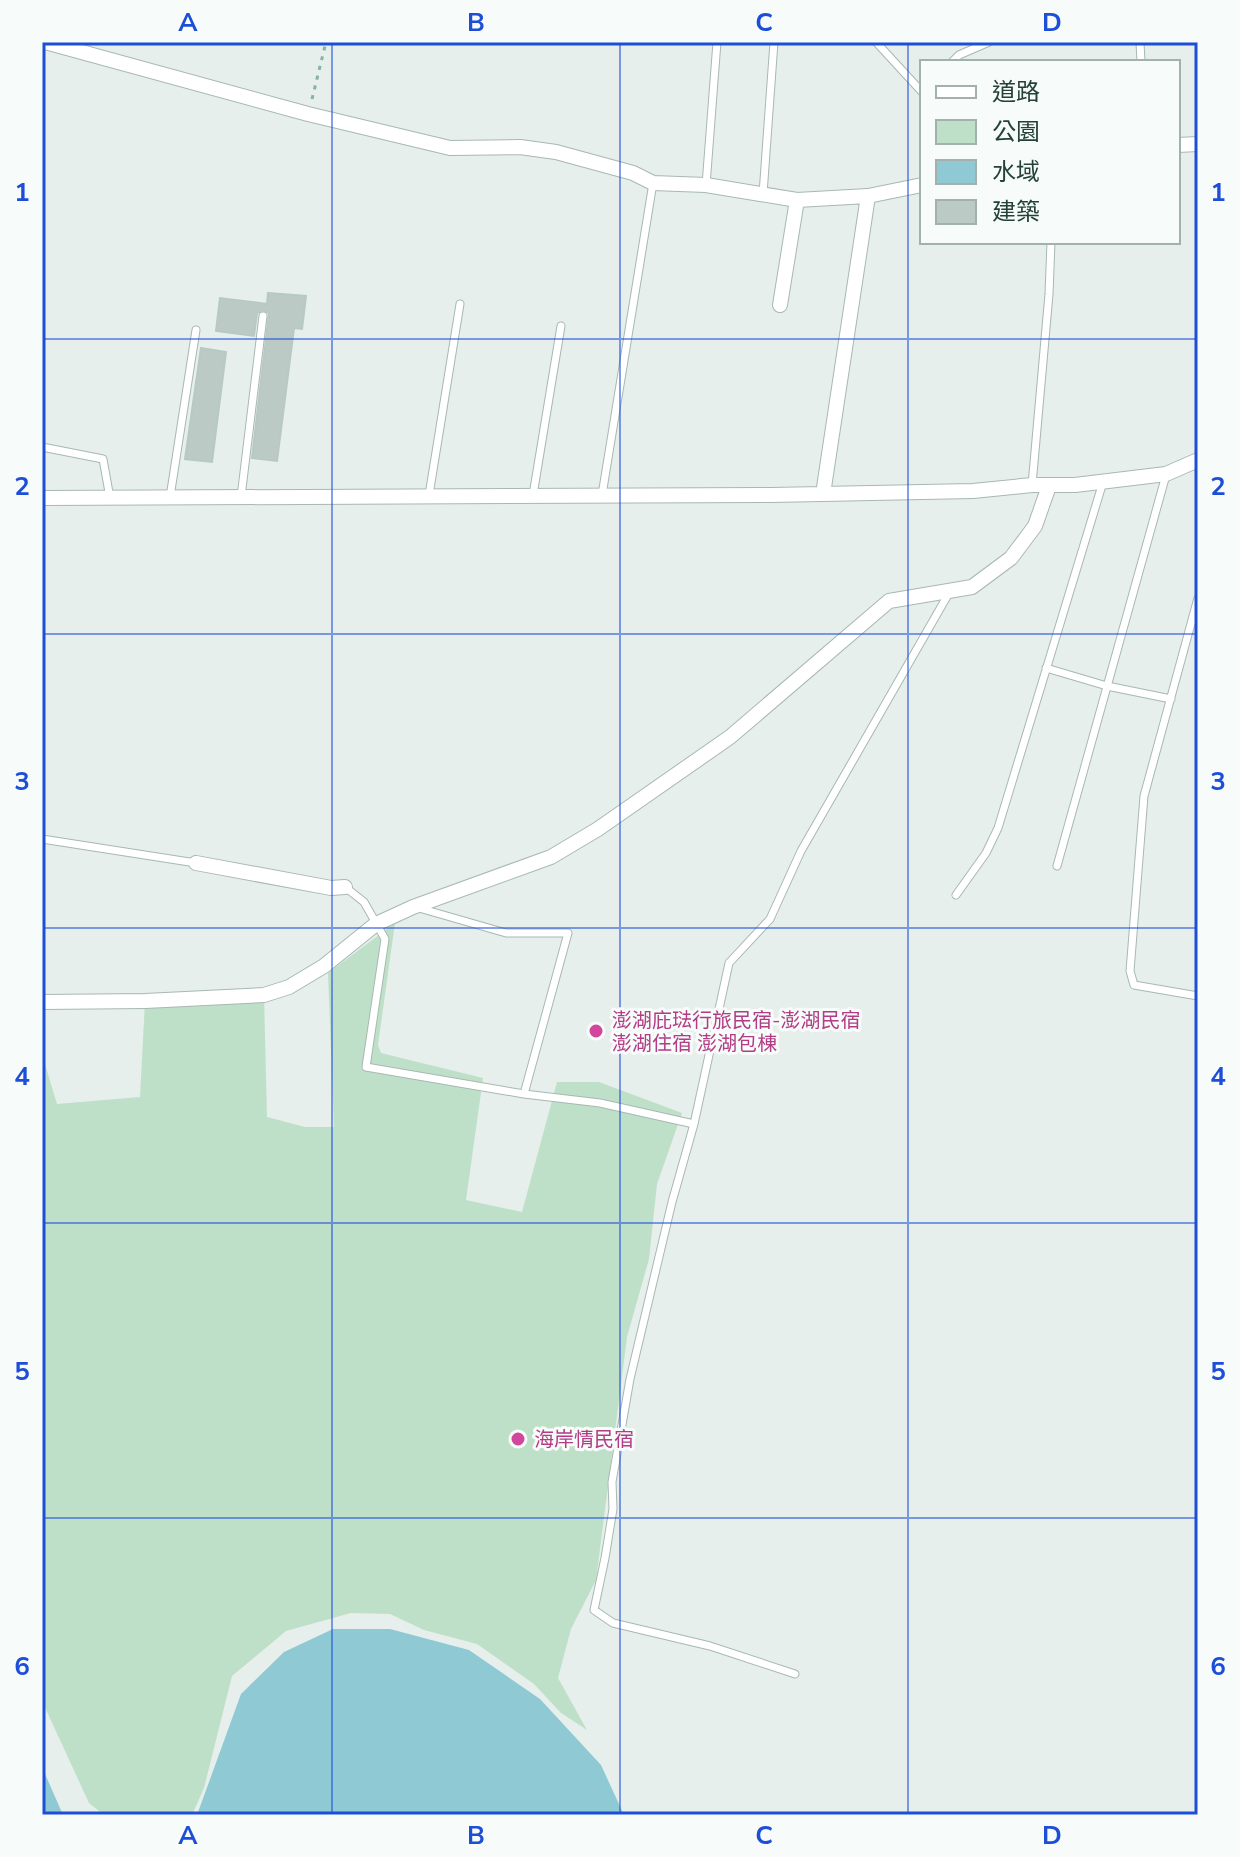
<svg xmlns="http://www.w3.org/2000/svg" width="1240" height="1857" font-family="'Nunito Sans','Noto Sans TC',sans-serif">
  <style>
    .green { fill: #bfe0c8 }
    .water { fill: #8ec9d4 }
    .building { fill: #bbcac4; stroke: #b8c9c2; stroke-width: 2 }
    .lines { fill: none; stroke-linecap: round; stroke-linejoin: round }
    .service-casing { stroke: #a8b8b2; stroke-width: 9 }
    .minor-casing { stroke: #a8b8b2; stroke-width: 16 }
    .path { stroke: #86b3a5; stroke-width: 3; stroke-dasharray: 4 6; stroke-linecap: butt }
    .service { stroke: #fff; stroke-width: 7 }
    .minor { stroke: #fff; stroke-width: 14 }
    .grid { fill: none; stroke: #1d4ed8; stroke-width: 2; stroke-opacity: 0.55 }
    .hotel-dot { fill: #d1479c; stroke: #f7fbf9; stroke-width: 3 }
    .labels { text-anchor: middle; dominant-baseline: central; stroke-width: 6; stroke-linejoin: round; paint-order: stroke }
    .hotel-label { font-size: 20px; fill: #b23c85; stroke: #f7fbf9; text-anchor: start }
    .neatline { fill: none; stroke: #1d4ed8; stroke-width: 3 }
    .grid-label { font-size: 26px; text-anchor: middle; font-weight: bold; fill: #1d4ed8 }
  </style>
  <rect width="100%" height="100%" fill="#e6efeb"/>
  <!-- green -->
  <path class="green" d="M 395,923 L 378,1045 L 381,1053 L 483,1078 L 466,1200 L 522,1212 L 557,1082 L 599,1082 L 682,1113 L 657,1184 L 649,1259 L 627,1337 L 596,1580 L 571,1629 L 558,1678 L 587,1730 L 561,1713 L 534,1684 L 477,1644 L 424,1630 L 390,1614 L 351,1613 L 286,1631 L 232,1676 L 204,1788 L 192,1815 L 104,1815 L 89,1803 L 42,1701 L 42,1054 L 57,1104 L 140,1097 L 145,1001 L 264,995 L 267,1117 L 305,1127 L 334,1127 L 328,973 Z"/>
  <!-- water -->
  <path class="water" d="M 333,1629 L 390,1629 L 469,1650 L 540,1699 L 601,1765 L 624,1815 L 197,1815 L 241,1694 L 284,1652 Z
    M 42,1767 L 63,1815 L 42,1815 Z"/>
  <!-- building -->
  <path class="building" d="M 268,293 L 306,296 L 302,329 L 294,328 L 277,461 L 252,458 L 269,313 L 263,310 L 257,313 L 254,336 L 216,331 L 220,298 L 267,304 Z
    M 201,348 L 226,352 L 212,462 L 185,459 Z"/>
  <g class="lines">
    <defs>
      <path id="service" d="M 876,42 L 922,92
        M 1140,42 L 1141,62
        M 952,62 L 959,55 L 989,42
        M 706,185 L 717,42
        M 763,194 L 774,42
        M 42,447 L 103,459 L 110,498
        M 1032,485 L 1049,294 L 1051,242
        M 429,495 L 460,304
        M 533,495 L 561,326
        M 602,495 L 653,183
        M 170,497 L 196,330
        M 241,497 L 263,316
        M 1198,598 L 1144,796 L 1130,971 L 1134,985 L 1198,996
        M 1046,668 L 1107,686 L 1171,699
        M 42,839 L 196,863
        M 1057,866 L 1166,475
        M 345,887 L 364,902 L 385,939 L 366,1067 L 524,1094 L 600,1103 L 694,1124
        M 956,895 L 986,853 L 998,828 L 1103,482
        M 419,908 L 506,933 L 568,933 L 524,1094
        M 795,1674 L 710,1646 L 613,1623 L 594,1610 L 605,1558 L 613,1509 L 612,1482 L 630,1379 L 672,1202 L 694,1124 L 729,963 L 770,919 L 801,851 L 949,593"/>
      <path id="minor" d="M 45,42 L 308,114 L 450,148 L 520,147 L 556,152 L 633,173 L 653,183 L 706,185 L 797,200 L 868,196 L 922,185
        M 1178,145 L 1198,144
        M 780,305 L 797,200
        M 823,494 L 868,196
        M 42,498 L 771,495 L 973,491 L 1032,485 L 1075,485 L 1166,474 L 1198,460
        M 196,863 L 331,888 L 345,887
        M 42,1002 L 145,1001 L 264,995 L 289,987 L 324,966 L 376,924 L 413,907 L 551,857 L 598,829 L 730,737 L 889,601 L 972,587 L 1011,558 L 1035,526 L 1049,486"/>
    </defs>
    <!-- service casing -->
    <use href="#service" class="service-casing"/>
    <!-- minor casing -->
    <use href="#minor" class="minor-casing"/>
    <!-- path -->
    <path class="path" d="M 312,99 L 326,42"/>
    <!-- service -->
    <use href="#service" class="service"/>
    <!-- minor -->
    <use href="#minor" class="minor"/>
  </g>
  <!-- grid -->
  <path class="grid" d="M 332,42 L 332,1815M 620,42 L 620,1815M 908,42 L 908,1815M 42,339 L 1198,339M 42,634 L 1198,634M 42,928 L 1198,928M 42,1223 L 1198,1223M 42,1518 L 1198,1518"/>
  <!-- markers -->
  <g class="hotel-dot">
    <circle cx="596" cy="1031" r="8"/>
    <circle cx="518" cy="1439" r="8"/>
  </g>
  <g class="labels">
    <!-- hotel labels -->
    <g class="hotel-label">
      <text x="612" y="1020">澎湖庇琺行旅民宿-澎湖民宿<tspan x="612" dy="23">澎湖住宿 澎湖包棟</tspan></text>
      <text x="534" y="1439">海岸情民宿</text>
    </g>
  </g>
  <!-- border -->
  <rect width="1240" height="1857" fill="none" stroke="#f7fbf9" stroke-width="88"/>
  <!-- legend -->
  <rect x="920" y="60" width="260" height="184" fill="#f7fbf9" stroke="#a3b1ad" stroke-width="2"/>
  <rect x="936" y="86" width="40" height="12" fill="#ffffff" stroke="#a3b1ad" stroke-width="2"/>
  <text x="992" y="100" font-size="24" fill="#24423a">道路</text>
  <rect x="936" y="120" width="40" height="24" fill="#bfe0c8" stroke="#a3b1ad" stroke-width="2"/>
  <text x="992" y="140" font-size="24" fill="#24423a">公園</text>
  <rect x="936" y="160" width="40" height="24" fill="#8ec9d4" stroke="#a3b1ad" stroke-width="2"/>
  <text x="992" y="180" font-size="24" fill="#24423a">水域</text>
  <rect x="936" y="200" width="40" height="24" fill="#bbcac4" stroke="#a3b1ad" stroke-width="2"/>
  <text x="992" y="220" font-size="24" fill="#24423a">建築</text>
  <rect x="44" y="44" width="1152" height="1769" class="neatline"/>
  <g class="grid-label">
    <text x="188" y="31">A</text>
    <text x="476" y="31">B</text>
    <text x="764" y="31">C</text>
    <text x="1052" y="31">D</text>
    <text x="22" y="201">1</text>
    <text x="1218" y="201">1</text>
    <text x="22" y="495">2</text>
    <text x="1218" y="495">2</text>
    <text x="22" y="790">3</text>
    <text x="1218" y="790">3</text>
    <text x="22" y="1085">4</text>
    <text x="1218" y="1085">4</text>
    <text x="22" y="1380">5</text>
    <text x="1218" y="1380">5</text>
    <text x="22" y="1675">6</text>
    <text x="1218" y="1675">6</text>
    <text x="188" y="1844">A</text>
    <text x="476" y="1844">B</text>
    <text x="764" y="1844">C</text>
    <text x="1052" y="1844">D</text>
  </g>
</svg>
